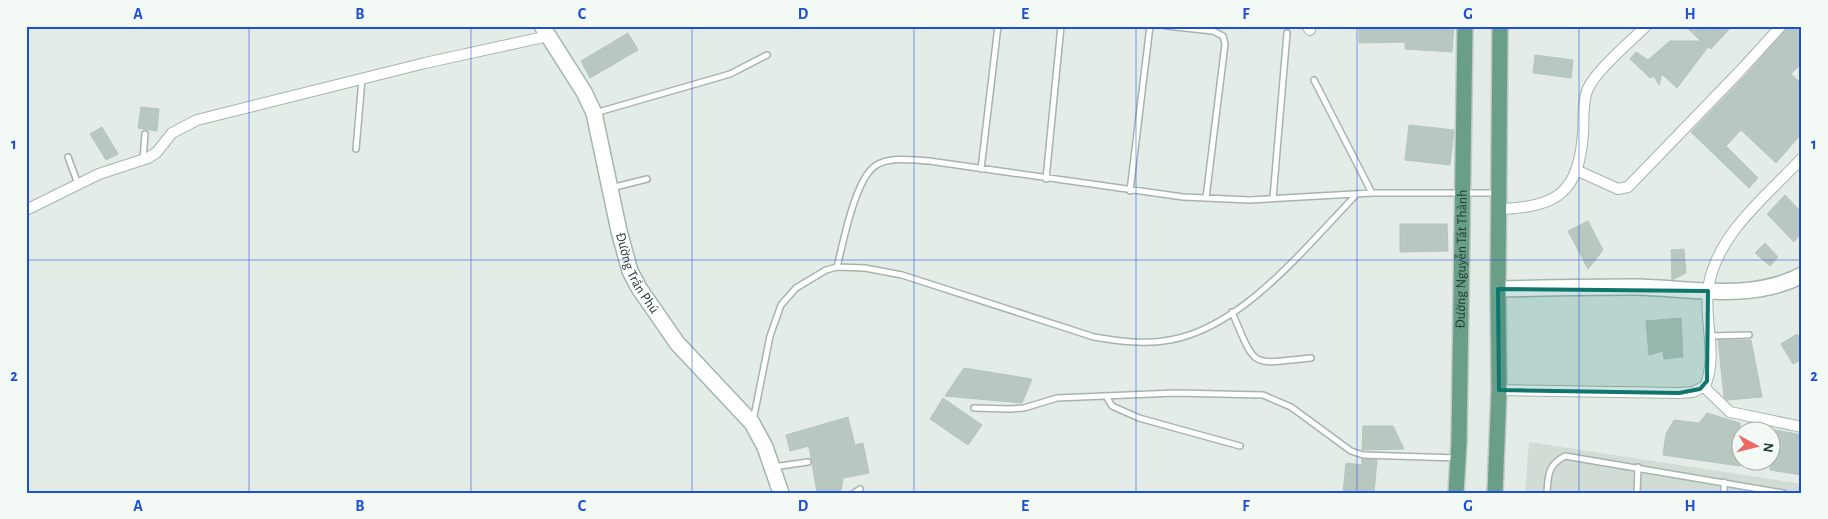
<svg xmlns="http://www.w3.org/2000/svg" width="1828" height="519" font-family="'Alegreya Sans',sans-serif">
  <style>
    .built { fill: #d1dcd5 }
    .building { fill: #b8c7bf; stroke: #b6c5bc }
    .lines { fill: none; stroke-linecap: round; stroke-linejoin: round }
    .lane-casing { stroke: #a6b4ac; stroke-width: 8 }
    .street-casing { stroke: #a6b4ac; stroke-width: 12 }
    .secondary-casing { stroke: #a2b7ac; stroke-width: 18 }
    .primary-casing { stroke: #c1c8c5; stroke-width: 18 }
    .lane { stroke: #fff; stroke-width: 5 }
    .street { stroke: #fff; stroke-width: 10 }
    .secondary { stroke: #fff; stroke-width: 15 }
    .primary { stroke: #6a9f87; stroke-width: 15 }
    .marked { fill: #0f766e; fill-opacity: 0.2; stroke: #0f766e; stroke-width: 4; stroke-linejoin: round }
    .grid { fill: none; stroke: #1d4ed8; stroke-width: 1; stroke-opacity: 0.55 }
    .labels { text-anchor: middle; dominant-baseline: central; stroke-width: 4.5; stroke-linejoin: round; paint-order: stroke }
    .street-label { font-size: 14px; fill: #233c31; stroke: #f3f9f5 }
    .neatline { fill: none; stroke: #1d4ed8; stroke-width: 2 }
    .grid-label { font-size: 16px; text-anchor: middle; font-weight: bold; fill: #1d4ed8 }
  </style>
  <rect width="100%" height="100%" fill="#e3ece6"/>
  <!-- built -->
  <path class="built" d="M 1529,442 L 1802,484 L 1802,493 L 1525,493 Z"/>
  <!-- building -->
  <path class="building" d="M 1359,26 L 1454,26 L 1452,52 L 1405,49 L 1405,42 L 1359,43 Z
    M 1685,26 L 1732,26 L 1711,49 L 1708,47 L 1677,88 L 1662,74 L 1659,85 L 1654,76 L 1650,78 L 1630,59 L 1636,52 L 1648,60 L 1670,41 L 1701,41 Z
    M 1788,26 L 1802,26 L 1802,63 L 1791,74 L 1802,84 L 1802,133 L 1776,163 L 1741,130 L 1726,146 L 1758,178 L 1749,188 L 1691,132 L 1746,75 Z
    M 628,33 L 638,50 L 590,78 L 581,61 Z
    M 1535,55 L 1573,60 L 1571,78 L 1533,73 Z
    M 141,107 L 159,109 L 157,131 L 138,128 Z
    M 1409,125 L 1454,130 L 1450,165 L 1405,160 Z
    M 102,127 L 118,154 L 106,160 L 90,134 Z
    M 1785,195 L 1802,213 L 1802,231 L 1794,242 L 1767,214 Z
    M 1588,221 L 1603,250 L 1588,269 L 1568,231 Z
    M 1400,224 L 1447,224 L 1448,251 L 1400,252 Z
    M 1765,243 L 1778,257 L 1770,266 L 1755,253 Z
    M 1684,249 L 1686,273 L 1672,280 L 1671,250 Z
    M 1681,318 L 1683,357 L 1664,359 L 1663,351 L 1649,355 L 1646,321 Z
    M 1797,334 L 1802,341 L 1802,359 L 1793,364 L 1781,344 Z
    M 1718,340 L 1751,340 L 1762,397 L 1727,400 L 1724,397 Z
    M 964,368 L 1032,379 L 1022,403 L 945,396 Z
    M 943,398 L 982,425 L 968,445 L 930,419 Z
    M 1707,413 L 1740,423 L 1740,466 L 1663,455 L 1666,434 L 1674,420 L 1699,423 Z
    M 848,417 L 855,445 L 863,443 L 869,473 L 843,478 L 841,490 L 817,493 L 809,446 L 790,451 L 786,435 Z
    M 1363,426 L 1393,426 L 1404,449 L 1362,450 Z
    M 1770,429 L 1802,435 L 1802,475 L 1770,470 Z
    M 1362,459 L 1377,460 L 1374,493 L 1343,493 L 1346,463 L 1362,465 Z"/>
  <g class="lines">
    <defs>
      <path id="lane" d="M 1166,26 L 1213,31 L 1223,36 L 1225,44 L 1206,198
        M 1314,80 L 1372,193
        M 595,113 L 730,74 L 767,55
        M 356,149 L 362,79
        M 68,157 L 78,184
        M 143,159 L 145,134
        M 981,169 L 998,26
        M 1046,179 L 1061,26
        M 611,188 L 647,179
        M 1130,191 L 1150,26
        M 1273,198 L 1287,33
        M 837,267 C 843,243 855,180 875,166 C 889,156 913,160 929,161 L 1183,197 L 1250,200 L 1372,193 L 1496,193
        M 1232,312 C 1257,370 1249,364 1311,358
        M 1710,336 L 1749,335
        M 1106,396 L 1112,406 L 1139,418 L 1240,446
        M 974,408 L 1009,409 L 1024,408 L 1057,398 L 1175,393 L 1263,395 L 1291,407 L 1351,451 L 1363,455 L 1457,458
        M 753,421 L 770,336 L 781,305 L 796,288 L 826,270 L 837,267 L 865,268 L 902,275 L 1094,337 C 1118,341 1145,345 1170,340 C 1244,327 1307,245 1357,194
        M 773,467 L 808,462
        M 854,493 L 860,489
        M 1547,493 C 1548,475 1548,465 1565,456 L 1783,493
        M 1637,493 L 1638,467
        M 1724,493 L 1724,482"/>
      <path id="street" d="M 1307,26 L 1310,30
        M 1576,170 L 1618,189 L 1628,187 L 1741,70 L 1781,26
        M 1499,209 C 1556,207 1579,194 1583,133 C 1584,120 1582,104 1587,91 C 1593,73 1631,41 1646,26
        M 26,210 L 99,174 L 148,158 L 157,152 L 172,133 L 197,120 L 425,63 L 548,36
        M 1704,387 L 1730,412 L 1802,427
        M 1499,390 L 1679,393 L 1693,392 L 1705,386 C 1718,356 1704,321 1708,290 C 1715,235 1766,197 1802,158"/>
      <g id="secondary">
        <path id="s1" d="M 542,26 L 584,92 L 594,113 L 619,231 L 630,271 L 639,288 L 677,343 L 752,423 L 765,447 L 781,493"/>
        <path d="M 1498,289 C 1544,288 1590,287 1636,287 C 1691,288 1751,302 1802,275"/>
      </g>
      <g id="primary">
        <path id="s2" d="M 1456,493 L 1459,442 L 1465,26"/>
        <path d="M 1495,493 L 1499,390 L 1498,289 L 1500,26"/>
      </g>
    </defs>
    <!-- lane casing -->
    <use href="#lane" class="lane-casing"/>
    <!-- street casing -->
    <use href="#street" class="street-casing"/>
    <!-- secondary casing -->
    <use href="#secondary" class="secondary-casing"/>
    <!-- primary casing -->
    <use href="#primary" class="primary-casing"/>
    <!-- lane -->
    <use href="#lane" class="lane"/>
    <!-- street -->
    <use href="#street" class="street"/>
    <!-- secondary -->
    <use href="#secondary" class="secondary"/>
    <!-- primary -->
    <use href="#primary" class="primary"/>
  </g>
  <!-- marked area -->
  <path class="marked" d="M 1498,289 L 1708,291 L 1707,381 L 1700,389 L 1679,393 L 1499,390 Z"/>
  <!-- grid -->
  <path class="grid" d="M 249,26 L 249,493M 471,26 L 471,493M 692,26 L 692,493M 914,26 L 914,493M 1136,26 L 1136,493M 1357,26 L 1357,493M 1579,26 L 1579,493M 26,260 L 1802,260"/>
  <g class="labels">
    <!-- street labels -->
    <g class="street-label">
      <text stroke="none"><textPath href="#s2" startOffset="234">Đường Nguyễn Tất Thành</textPath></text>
      <text stroke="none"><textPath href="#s1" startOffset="268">Đường Trần Phú</textPath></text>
    </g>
  </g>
  <!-- border -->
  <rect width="1828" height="519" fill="none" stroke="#f3f9f5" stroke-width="55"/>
  <!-- north arrow -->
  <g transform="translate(1756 446) rotate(97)"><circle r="24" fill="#f3f9f5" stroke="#a0ada7"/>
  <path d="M0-4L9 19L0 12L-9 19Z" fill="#eb6962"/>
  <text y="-8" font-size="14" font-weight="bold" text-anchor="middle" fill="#233c31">N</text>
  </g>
  <rect x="28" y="28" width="1772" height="464" class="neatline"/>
  <g class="grid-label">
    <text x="138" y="19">A</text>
    <text x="360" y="19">B</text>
    <text x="582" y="19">C</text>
    <text x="803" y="19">D</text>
    <text x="1025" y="19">E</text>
    <text x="1246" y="19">F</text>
    <text x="1468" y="19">G</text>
    <text x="1690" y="19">H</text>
    <text x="14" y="149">1</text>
    <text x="1814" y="149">1</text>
    <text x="14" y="381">2</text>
    <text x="1814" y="381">2</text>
    <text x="138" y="511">A</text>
    <text x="360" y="511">B</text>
    <text x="582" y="511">C</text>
    <text x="803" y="511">D</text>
    <text x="1025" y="511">E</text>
    <text x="1246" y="511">F</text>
    <text x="1468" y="511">G</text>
    <text x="1690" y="511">H</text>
  </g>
</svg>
